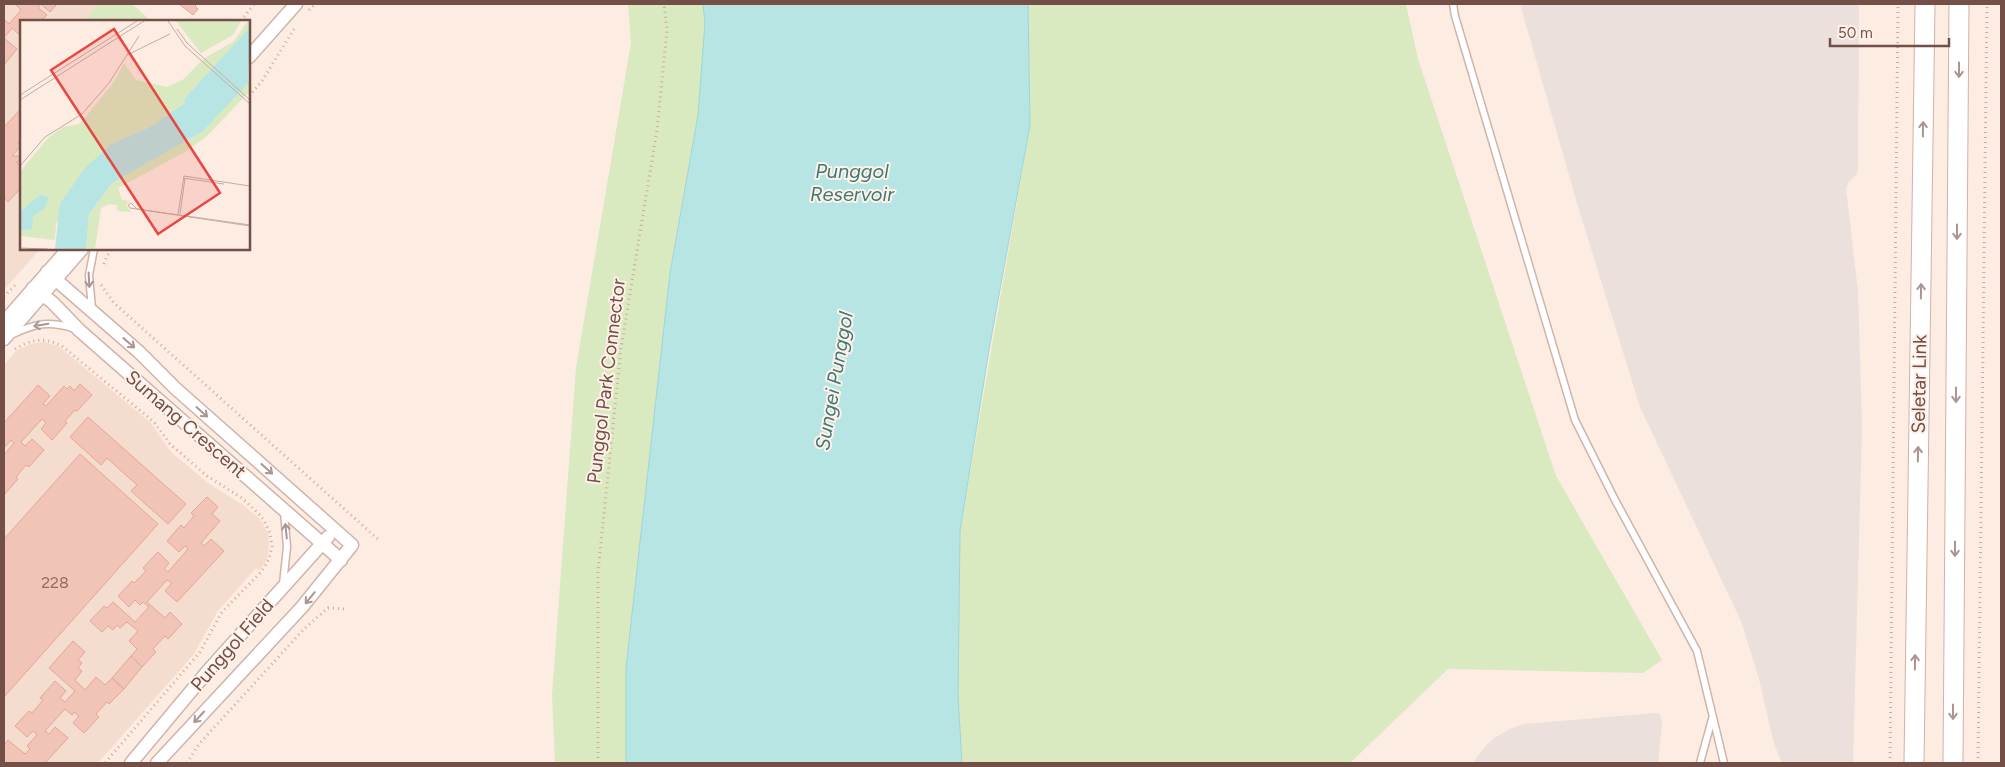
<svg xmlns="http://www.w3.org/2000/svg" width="2005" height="767" font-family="Figtree,sans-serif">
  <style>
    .residential { fill: #f4dccf }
    .industrial { fill: #ebe0dc }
    .green { fill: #d9e9c0 }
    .water { fill: #b6e5e3; stroke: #9cd7d5 }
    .building { fill: #f2c4b8; stroke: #e4a699 }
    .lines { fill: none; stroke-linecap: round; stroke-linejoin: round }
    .service-casing { stroke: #cfb4ab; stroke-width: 9 }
    .minor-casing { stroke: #cfb4ab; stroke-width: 15 }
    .secondary-casing { stroke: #d2b2a8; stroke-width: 21 }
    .path { stroke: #d6a79c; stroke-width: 3; stroke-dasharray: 1 4; stroke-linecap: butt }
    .service { stroke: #fff; stroke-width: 6 }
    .minor { stroke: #fff; stroke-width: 12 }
    .secondary { stroke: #fff; stroke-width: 19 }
    .oneway { stroke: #ab9591 }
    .labels { text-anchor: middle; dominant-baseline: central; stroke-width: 4; stroke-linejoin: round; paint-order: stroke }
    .number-label { font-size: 16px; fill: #936c64 }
    .street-label { font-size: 19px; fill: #734f48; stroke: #fff1e7 }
    .water-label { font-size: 20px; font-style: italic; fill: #3c7977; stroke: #fff1e7 }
    .inset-road { fill: none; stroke: #c5ada4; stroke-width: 1 }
    .view { fill: #e84844; fill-opacity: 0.15; stroke: #e84844; stroke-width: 2.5 }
    .inset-edge { fill: none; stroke: #734f48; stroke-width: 2.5 }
  </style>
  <rect width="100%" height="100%" fill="#fcece1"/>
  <!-- residential -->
  <path class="residential" d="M 4,4 L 99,4 L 83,21 L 21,21 L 21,249 L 40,249 L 4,290 Z
    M 44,342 L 58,346 L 151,423 L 170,451 L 208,483 L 243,505 L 259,518 L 268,533 L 269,545 L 267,559 L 260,570 L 256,568 L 218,611 L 193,655 L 98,763 L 4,763 L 4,365 L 16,351 L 30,344 Z"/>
  <!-- industrial -->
  <path class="industrial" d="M 1520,4 L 1859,4 L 1858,167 L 1857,174 L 1848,183 L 1846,188 L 1858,291 L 1862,428 L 1853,763 L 1782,763 L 1774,744 L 1759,679 L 1741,621 L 1640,407 L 1577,203 Z
    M 1656,713 L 1660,714 L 1662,723 L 1658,763 L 1473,763 L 1483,749 L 1494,738 L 1510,729 L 1524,724 Z"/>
  <!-- green -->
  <path class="green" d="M 99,4 L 132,4 L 151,21 L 83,21 Z
    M 628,4 L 703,4 L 705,23 L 698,115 L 671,265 L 626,668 L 626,763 L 555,763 L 552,695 L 576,368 L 631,43 Z
    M 1028,4 L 1406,4 L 1418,59 L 1556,476 L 1662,660 L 1643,673 L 1448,669 L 1350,763 L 962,763 L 958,696 L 960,531 L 1030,126 Z"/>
  <!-- water -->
  <path class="water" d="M 703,4 L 1028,4 L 1030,125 L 989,350 L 960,531 L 958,696 L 962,763 L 626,763 L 626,668 L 670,273 L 698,115 L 705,23 Z"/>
  <!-- building -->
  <path class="building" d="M 15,4 L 57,4 L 50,12 L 41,4 L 38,8 L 47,15 L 41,21 L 21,21 L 21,36 L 12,28 L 4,38 L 17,49 L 4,65 L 4,19 L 9,24 L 21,10 Z
    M 179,4 L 197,4 L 195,6 L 198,9 L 193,15 Z
    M 19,111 L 21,114 L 21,140 L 18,143 L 21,146 L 12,156 L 21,156 L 21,162 L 16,162 L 21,167 L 21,188 L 8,202 L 4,198 L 4,127 Z
    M 80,384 L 92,395 L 77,411 L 75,410 L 65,421 L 67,423 L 52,440 L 41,429 L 46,423 L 42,419 L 21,442 L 25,446 L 32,439 L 44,450 L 29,467 L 26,465 L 16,477 L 18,479 L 4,495 L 4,455 L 14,443 L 11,440 L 4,448 L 4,423 L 38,385 L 50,396 L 43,404 L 46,406 L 64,386 L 67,389 L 70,386 L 74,391 Z
    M 88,417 L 186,504 L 168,524 L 131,491 L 137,485 L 107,458 L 101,465 L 70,437 Z
    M 80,454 L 158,524 L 4,697 L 4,539 Z
    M 207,497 L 218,507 L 212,514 L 220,521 L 201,543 L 204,546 L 211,539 L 224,551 L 177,602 L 165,591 L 172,583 L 167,580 L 147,602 L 165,618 L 170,612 L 182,624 L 168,639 L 165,636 L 153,649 L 156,652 L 142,667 L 131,656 L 137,649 L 129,641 L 138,631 L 127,622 L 120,628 L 117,625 L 113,630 L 108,626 L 102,632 L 90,621 L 104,606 L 107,608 L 113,602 L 135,622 L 149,607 L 143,602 L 140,605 L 135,600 L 129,607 L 118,596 L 132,581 L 134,583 L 146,571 L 143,568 L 158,552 L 169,563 L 164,569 L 168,572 L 188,549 L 185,546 L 179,552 L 167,541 L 181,525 L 184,528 L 194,516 L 191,513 Z
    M 73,641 L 85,652 L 78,660 L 82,663 L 78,668 L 82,671 L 75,680 L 85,690 L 96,677 L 105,685 L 112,678 L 124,689 L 109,704 L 107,702 L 96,714 L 99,717 L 84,733 L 73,723 L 79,716 L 74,712 L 72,715 L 65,709 L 45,731 L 49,734 L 55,727 L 68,738 L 45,763 L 4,763 L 4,745 L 8,740 L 25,754 L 30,749 L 27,746 L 37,735 L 33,731 L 27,737 L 15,726 L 29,711 L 32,713 L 43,700 L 40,698 L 55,681 L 66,691 L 60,698 L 65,702 L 75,691 L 49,668 Z
    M 131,656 L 142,667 L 124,689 L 112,678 Z"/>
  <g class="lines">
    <defs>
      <path id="service" d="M 1453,4 L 1455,16 L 1575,420 L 1614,498 L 1697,651 L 1724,763
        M 92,309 L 89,275 L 94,249
        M 13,334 C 36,323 49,321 73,328
        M 283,584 L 287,547 L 284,512
        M 1700,763 L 1712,719"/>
      <path id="minor" d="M 249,57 L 296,4
        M 47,272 L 139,352 L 175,388 L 352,545 L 302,607 L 157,763
        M 33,288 L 52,302 L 79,330 L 341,560
        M 4,322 L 68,249
        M 4,339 L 82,249
        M 131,763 L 207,672 L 328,537"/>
      <path id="secondary" d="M 1914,763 L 1925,4
        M 1953,763 L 1959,4"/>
    </defs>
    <!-- service casing -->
    <use href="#service" class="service-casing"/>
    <!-- minor casing -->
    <use href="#minor" class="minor-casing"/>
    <!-- secondary casing -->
    <use href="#secondary" class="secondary-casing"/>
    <!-- path -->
    <path class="path" d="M 309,10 L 315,4
      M 241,21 L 254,4
      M 249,96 L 262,81 L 294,29
      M 104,264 L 107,256 L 112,249
      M 101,285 L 114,303 L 380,541
      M 4,297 L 16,284
      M 15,349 C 31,339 45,337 62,346 L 154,422 L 170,444 L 207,476 L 242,498 L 261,516 L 265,523 L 270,533 L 272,546 L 269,559 L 262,571 L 222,612 L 200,652 L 105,763
      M 187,763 L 199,744 L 304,629 L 328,608 L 345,609
      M 598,763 L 598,572 L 621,348 L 657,130 L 667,29 L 664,4
      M 1890,763 L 1898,4
      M 1978,763 L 1987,4"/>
    <!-- service -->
    <use href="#service" class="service"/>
    <!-- minor -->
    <use href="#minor" class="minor"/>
    <!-- secondary -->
    <use href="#secondary" class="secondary"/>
  </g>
  <!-- one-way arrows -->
  <defs><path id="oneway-shaft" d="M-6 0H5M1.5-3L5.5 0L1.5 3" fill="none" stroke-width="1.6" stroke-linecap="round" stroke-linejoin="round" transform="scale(1.25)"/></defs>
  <g class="oneway">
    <use href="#oneway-shaft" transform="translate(1959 70) rotate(90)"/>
    <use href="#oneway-shaft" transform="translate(1923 129) rotate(-89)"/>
    <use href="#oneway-shaft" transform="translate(1957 232) rotate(90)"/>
    <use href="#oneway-shaft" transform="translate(89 280) rotate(87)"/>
    <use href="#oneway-shaft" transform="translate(1921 291) rotate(-89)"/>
    <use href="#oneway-shaft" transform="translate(41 325) rotate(170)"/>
    <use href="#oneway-shaft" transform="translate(129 343) rotate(41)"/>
    <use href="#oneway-shaft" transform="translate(1956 395) rotate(90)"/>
    <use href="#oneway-shaft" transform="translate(202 412) rotate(42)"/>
    <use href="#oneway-shaft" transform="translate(1918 454) rotate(-89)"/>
    <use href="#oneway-shaft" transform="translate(267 469) rotate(42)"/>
    <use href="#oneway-shaft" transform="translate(286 531) rotate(-96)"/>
    <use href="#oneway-shaft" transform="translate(1955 549) rotate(90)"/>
    <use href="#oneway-shaft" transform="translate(310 598) rotate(129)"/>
    <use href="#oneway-shaft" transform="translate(1915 662) rotate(-89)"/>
    <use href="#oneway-shaft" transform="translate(1953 712) rotate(90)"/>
    <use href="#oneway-shaft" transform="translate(199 717) rotate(133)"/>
  </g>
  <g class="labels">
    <!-- number labels -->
    <g class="number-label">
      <text x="55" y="582">228</text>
    </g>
    <!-- street labels -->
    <g class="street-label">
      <text transform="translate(606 381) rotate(-83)">Punggol Park Connector</text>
      <text transform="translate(1919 384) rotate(-89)">Seletar Link</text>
      <text transform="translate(186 424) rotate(41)">Sumang Crescent</text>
      <text transform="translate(232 645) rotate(-49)">Punggol Field</text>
    </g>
    <!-- water labels -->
    <g class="water-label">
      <text x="852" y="171">Punggol<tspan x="852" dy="23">Reservoir</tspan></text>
      <text transform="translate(834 381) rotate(-80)">Sungei Punggol</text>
    </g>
  </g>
  <!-- overview -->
  <g transform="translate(20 20)">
    <rect width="230" height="230" fill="#fcece1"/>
    <path d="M 156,1 L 221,1 L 213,15 L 181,33 ZM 228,1 L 230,7 L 164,79 L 166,82 L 130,107 L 93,123 L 36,204 L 35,220 L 0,216 L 0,152 L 28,118 L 43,107 L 59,104 L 67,95 L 94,62 L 104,43 L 116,60 L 147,67 L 164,59 L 183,39 L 213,22 ZM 230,60 L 230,76 L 227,74 L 187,116 L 165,132 L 98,168 L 102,180 L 110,181 L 106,185 L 111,192 L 97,191 L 97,185 L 89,184 L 81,188 L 75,229 L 66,228 L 69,194 L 92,163 L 183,111 Z" fill="#d9e9c0"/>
    <path d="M 230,7 L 228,63 L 183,111 L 92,163 L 69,194 L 66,229 L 35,229 L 40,184 L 65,148 L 93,123 L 130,107 L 165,83 L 164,79 ZM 20,175 L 29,177 L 24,189 L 13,196 L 12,209 L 0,211 L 0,192 Z" fill="#b6e5e3"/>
    <path class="inset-road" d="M 148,1 L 165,26 L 230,84M 157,9 L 167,23 L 230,80M 107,35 L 150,14M 0,75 L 117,1M 0,80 L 124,1M 0,146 L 25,117 L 62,94 L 89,63 L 119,16M 163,158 L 204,164M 158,194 L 164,156 L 230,166M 160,194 L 165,158M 230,205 L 117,189 L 111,183 L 108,185 L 110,188 L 230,206M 0,228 L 28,229"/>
    <path class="view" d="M 94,9 L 200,173 L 138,214 L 31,50 Z"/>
    <rect width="230" height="230" class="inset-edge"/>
  </g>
  <!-- border -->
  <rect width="2005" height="767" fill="none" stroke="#734f48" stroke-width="10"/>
  <!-- scale -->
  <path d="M1830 38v8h119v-8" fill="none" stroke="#734f48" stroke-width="2.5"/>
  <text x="1838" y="38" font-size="15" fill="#734f48" stroke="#fff1e7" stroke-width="4" paint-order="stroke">50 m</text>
</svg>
